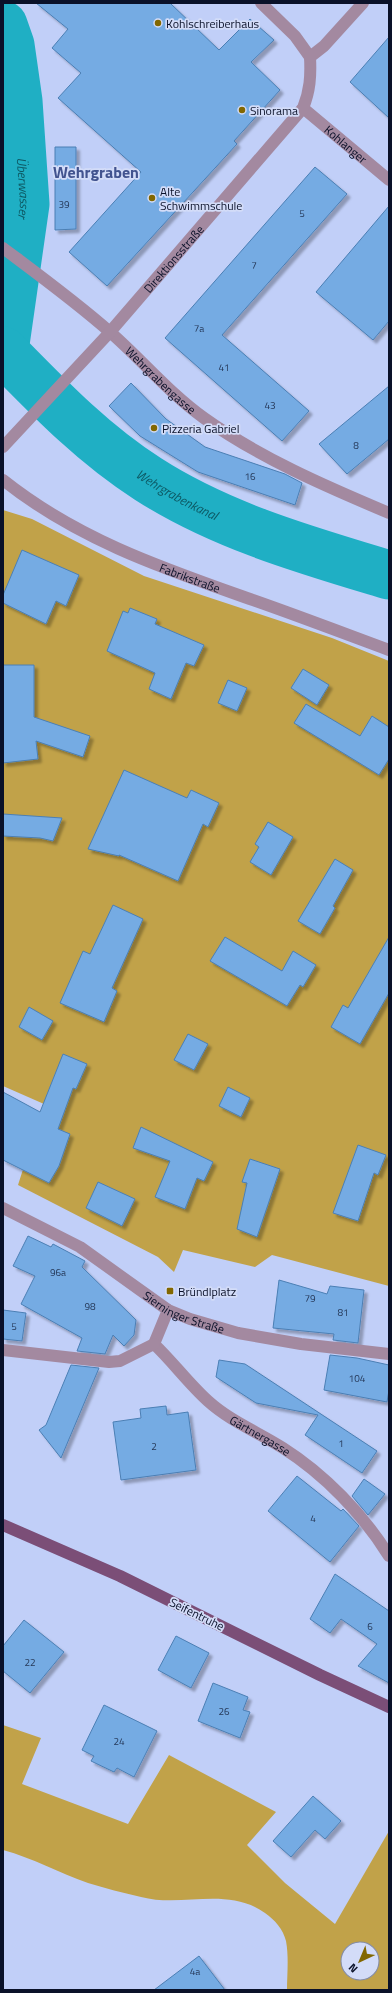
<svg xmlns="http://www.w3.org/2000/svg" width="392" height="1993" font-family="'Titillium Web',sans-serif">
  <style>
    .green { fill: #c1a249; fill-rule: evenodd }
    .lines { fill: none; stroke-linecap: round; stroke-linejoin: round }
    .river { stroke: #1fafc4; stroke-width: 49 }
    .building { fill: #75abe3; stroke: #4b7fb4; filter: url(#shadow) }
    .minor { stroke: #a389a0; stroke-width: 12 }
    .major { stroke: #7b4e77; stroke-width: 12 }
    .poi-dot { fill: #826700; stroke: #d3dcf8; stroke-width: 1.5 }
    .labels { text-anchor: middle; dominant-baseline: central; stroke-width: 3.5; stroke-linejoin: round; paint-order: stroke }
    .number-label { font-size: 10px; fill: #253858 }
    .poi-label { font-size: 12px; fill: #0a1129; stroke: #d3dcf8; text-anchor: start }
    .street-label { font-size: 12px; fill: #0a1129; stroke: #d3dcf8 }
    .water-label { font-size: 13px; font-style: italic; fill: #0d5863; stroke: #d3dcf8 }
    .district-label { font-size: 16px; font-weight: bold; fill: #42538f; stroke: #d3dcf8 }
  </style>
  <defs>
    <filter id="shadow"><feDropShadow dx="3.5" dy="3.5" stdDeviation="1" flood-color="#0004"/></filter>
  </defs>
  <rect width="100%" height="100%" fill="#c1cff8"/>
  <!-- green -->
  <path class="green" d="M 3,510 L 32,519 L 144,576 L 332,638 L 389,661 L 389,1286 L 272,1255 L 255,1267 L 183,1250 L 174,1272 L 158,1257 L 18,1185 L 44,1104 L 3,1086 Z
    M 3,1725 L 41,1738 L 22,1784 L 128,1824 L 169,1755 L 276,1812 L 247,1845 L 285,1883 L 335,1924 L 389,1831 L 389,1990 L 287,1990 C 287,1975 289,1957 286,1941 C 283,1929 275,1920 265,1913 C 227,1886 182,1908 141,1897 C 123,1893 105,1888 88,1883 C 59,1873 33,1858 3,1850 ZM 348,1949 L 372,1949 L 372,1973 L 348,1973 Z"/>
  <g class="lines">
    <!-- river -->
    <g class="river">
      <path id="s1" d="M 3,25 L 10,45 L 18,101 L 25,204 L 4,351"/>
      <path id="s2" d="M 3,351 C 48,397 93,444 148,479 C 221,526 306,550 389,575"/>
    </g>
  </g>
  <!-- building -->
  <path class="building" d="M 36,3 L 170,3 L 219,50 L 250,19 L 274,40 L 251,62 L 280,90 L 234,141 L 237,144 L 107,286 L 69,252 L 141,172 L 58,98 L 81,73 L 52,48 L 68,29 Z
    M 389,37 L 389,118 L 350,82 Z
    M 55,147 L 76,147 L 76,229 L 55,230 Z
    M 315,167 L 347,194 L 222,335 L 309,411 L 282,441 L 165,338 Z
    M 389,206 L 389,321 L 373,340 L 316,292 Z
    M 131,383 L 166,419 L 205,447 L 285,474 L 302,483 L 295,505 L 198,472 L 140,436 L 109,406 Z
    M 389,386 L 389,439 L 347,474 L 319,444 Z
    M 22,550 L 79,575 L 66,606 L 56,601 L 46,624 L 3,603 L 3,595 Z
    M 130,608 L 157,619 L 155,624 L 204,645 L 194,666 L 186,663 L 171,699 L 149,689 L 155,673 L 107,651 L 123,611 L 128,613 Z
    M 3,665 L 34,665 L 34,717 L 90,736 L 83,757 L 36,741 L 38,759 L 3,763 Z
    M 303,669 L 329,685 L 317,705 L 291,688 Z
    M 228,680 L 247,688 L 237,711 L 218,703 Z
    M 306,704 L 360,736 L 372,716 L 389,727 L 389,759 L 379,775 L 294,723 Z
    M 124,770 L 187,798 L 191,790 L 219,803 L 208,827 L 203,824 L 178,881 L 119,855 L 119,856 L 88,849 Z
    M 3,814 L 62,818 L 53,841 L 40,838 L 3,836 Z
    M 268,822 L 293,837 L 271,875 L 250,862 L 259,847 L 255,844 Z
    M 335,859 L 353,870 L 333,906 L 335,908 L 320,934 L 298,921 Z
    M 113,905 L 143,919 L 112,988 L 117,991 L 104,1022 L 60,1003 L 83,951 L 90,954 Z
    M 225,937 L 282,971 L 293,951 L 316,965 L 303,987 L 300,985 L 287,1006 L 210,961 Z
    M 389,937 L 389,993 L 360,1044 L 331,1027 L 343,1005 L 348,1008 Z
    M 29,1007 L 53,1021 L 42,1040 L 19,1027 Z
    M 188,1034 L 208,1044 L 194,1070 L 174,1060 Z
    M 63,1054 L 87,1064 L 76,1089 L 73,1088 L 58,1129 L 70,1134 L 59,1166 L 49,1183 L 3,1160 L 3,1092 L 40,1112 Z
    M 228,1087 L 250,1098 L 241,1117 L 219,1106 Z
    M 141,1127 L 213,1162 L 204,1181 L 197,1178 L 185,1209 L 155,1197 L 170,1161 L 133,1148 Z
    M 358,1145 L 386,1155 L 378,1175 L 374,1173 L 358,1221 L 333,1213 Z
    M 250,1159 L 280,1169 L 257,1237 L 237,1229 L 247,1183 L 242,1182 Z
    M 98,1182 L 135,1199 L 122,1226 L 86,1208 Z
    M 28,1236 L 51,1247 L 53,1244 L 85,1261 L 82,1267 L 136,1320 L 134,1335 L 124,1346 L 113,1335 L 105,1354 L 77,1351 L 82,1338 L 21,1304 L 35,1276 L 13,1266 Z
    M 279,1280 L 327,1294 L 330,1286 L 364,1290 L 358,1343 L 333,1340 L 334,1334 L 273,1328 Z
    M 3,1310 L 26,1313 L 22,1341 L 3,1339 Z
    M 330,1355 L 357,1358 L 389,1365 L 389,1390 L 387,1402 L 324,1390 Z
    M 219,1360 L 245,1364 L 377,1451 L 362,1473 L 305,1435 L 318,1415 L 256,1403 L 216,1377 Z
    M 71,1365 L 99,1368 L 61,1458 L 39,1430 L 46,1425 Z
    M 166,1406 L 167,1415 L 188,1412 L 196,1470 L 121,1480 L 113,1422 L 141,1418 L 140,1409 Z
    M 297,1476 L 341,1511 L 343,1509 L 359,1526 L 330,1562 L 268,1511 Z
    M 364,1479 L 385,1494 L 368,1515 L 352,1496 Z
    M 335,1574 L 389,1611 L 389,1683 L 358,1666 L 377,1644 L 341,1619 L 330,1633 L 310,1619 Z
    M 24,1620 L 64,1652 L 30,1693 L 3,1671 L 3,1646 Z
    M 176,1636 L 209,1653 L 191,1688 L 158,1670 Z
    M 213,1683 L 248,1697 L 243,1710 L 250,1712 L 240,1738 L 198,1721 Z
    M 104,1705 L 157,1731 L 134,1777 L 117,1768 L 114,1772 L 91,1761 L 94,1756 L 82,1750 Z
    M 313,1796 L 341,1821 L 325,1839 L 315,1830 L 291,1857 L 273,1841 Z
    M 199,1956 L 225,1990 L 154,1990 Z"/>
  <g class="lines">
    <!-- minor -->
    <g class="minor">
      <path d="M 261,3 L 295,36 L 310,57"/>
      <path id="s3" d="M 303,108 L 389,180"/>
      <path id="s4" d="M 3,248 C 39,275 76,302 110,332 C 142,360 169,393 204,418 C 260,458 325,486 389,513"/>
      <path id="s5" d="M 3,447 L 110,332 L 303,108 C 310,91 311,76 310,57 L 324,46 L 363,3"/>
      <path id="s6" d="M 3,480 C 77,539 162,568 250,599 C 296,615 343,633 389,650"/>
      <path id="s7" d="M 3,1208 L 80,1247 L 168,1310 L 190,1319 L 238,1333 L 301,1344 L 389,1354"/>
      <path id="s8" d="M 168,1310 L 154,1344 C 173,1362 189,1384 208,1401 C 230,1421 258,1432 283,1448 C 324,1474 363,1514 389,1556"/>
      <path d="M 3,1350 L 109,1362 L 120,1361 L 154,1344"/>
    </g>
    <!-- major -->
    <path class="major" d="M 3,1525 L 120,1576 L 320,1675 L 389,1707"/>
  </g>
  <!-- markers -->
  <g class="poi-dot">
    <circle cx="158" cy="23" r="4"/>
    <circle cx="242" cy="110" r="4"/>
    <circle cx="152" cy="198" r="4"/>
    <circle cx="154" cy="428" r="4"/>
    <rect x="166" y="1287" width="8" height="8" rx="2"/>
  </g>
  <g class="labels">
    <!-- number labels -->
    <g class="number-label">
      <text x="64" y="204">39</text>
      <text x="302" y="213">5</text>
      <text x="254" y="265">7</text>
      <text x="199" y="328">7a</text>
      <text x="224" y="367">41</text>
      <text x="270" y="405">43</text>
      <text x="356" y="445">8</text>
      <text x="250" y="476">16</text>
      <text x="58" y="1272">96a</text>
      <text x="310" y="1298">79</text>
      <text x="90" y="1306">98</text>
      <text x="343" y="1312">81</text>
      <text x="14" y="1326">5</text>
      <text x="357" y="1378">104</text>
      <text x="341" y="1443">1</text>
      <text x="154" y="1446">2</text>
      <text x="313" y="1518">4</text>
      <text x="370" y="1626">6</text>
      <text x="30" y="1662">22</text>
      <text x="224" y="1711">26</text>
      <text x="119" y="1741">24</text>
      <text x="195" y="1971">4a</text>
    </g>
    <!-- poi labels -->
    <g class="poi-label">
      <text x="166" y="23">Kohlschreiberhaus</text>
      <text x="250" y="110">Sinorama</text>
      <text x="160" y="191">Alte<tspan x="160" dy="14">Schwimmschule</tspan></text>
      <text x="162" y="428">Pizzeria Gabriel</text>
      <text x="178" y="1291">Bründlplatz</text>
    </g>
    <!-- street labels -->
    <g class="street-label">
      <text stroke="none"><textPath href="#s3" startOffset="56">Kohlanger</textPath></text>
      <text stroke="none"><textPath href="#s5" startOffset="254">Direktionsstraße</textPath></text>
      <text stroke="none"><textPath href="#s4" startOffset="206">Wehrgrabengasse</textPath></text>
      <text stroke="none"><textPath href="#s6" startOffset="212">Fabrikstraße</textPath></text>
      <text stroke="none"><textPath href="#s7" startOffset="210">Sierninger Straße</textPath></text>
      <text stroke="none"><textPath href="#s8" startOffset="178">Gärtnergasse</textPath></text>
      <text transform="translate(197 1614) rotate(26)">Seifentruhe</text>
    </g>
    <!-- water labels -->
    <g class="water-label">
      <text stroke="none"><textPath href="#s1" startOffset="165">Überwasser</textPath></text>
      <text stroke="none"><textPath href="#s2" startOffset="227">Wehrgrabenkanal</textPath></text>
    </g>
    <!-- district labels -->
    <g class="district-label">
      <text x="96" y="172">Wehrgraben</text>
    </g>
  </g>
  <!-- border -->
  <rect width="392" height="1993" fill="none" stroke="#0a1129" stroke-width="8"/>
  <!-- north arrow -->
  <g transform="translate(360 1961) rotate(224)"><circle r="19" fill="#d3dcf8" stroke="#838ba5"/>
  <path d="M0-3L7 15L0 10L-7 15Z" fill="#826700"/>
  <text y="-6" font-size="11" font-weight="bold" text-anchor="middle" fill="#0a1129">N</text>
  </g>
</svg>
